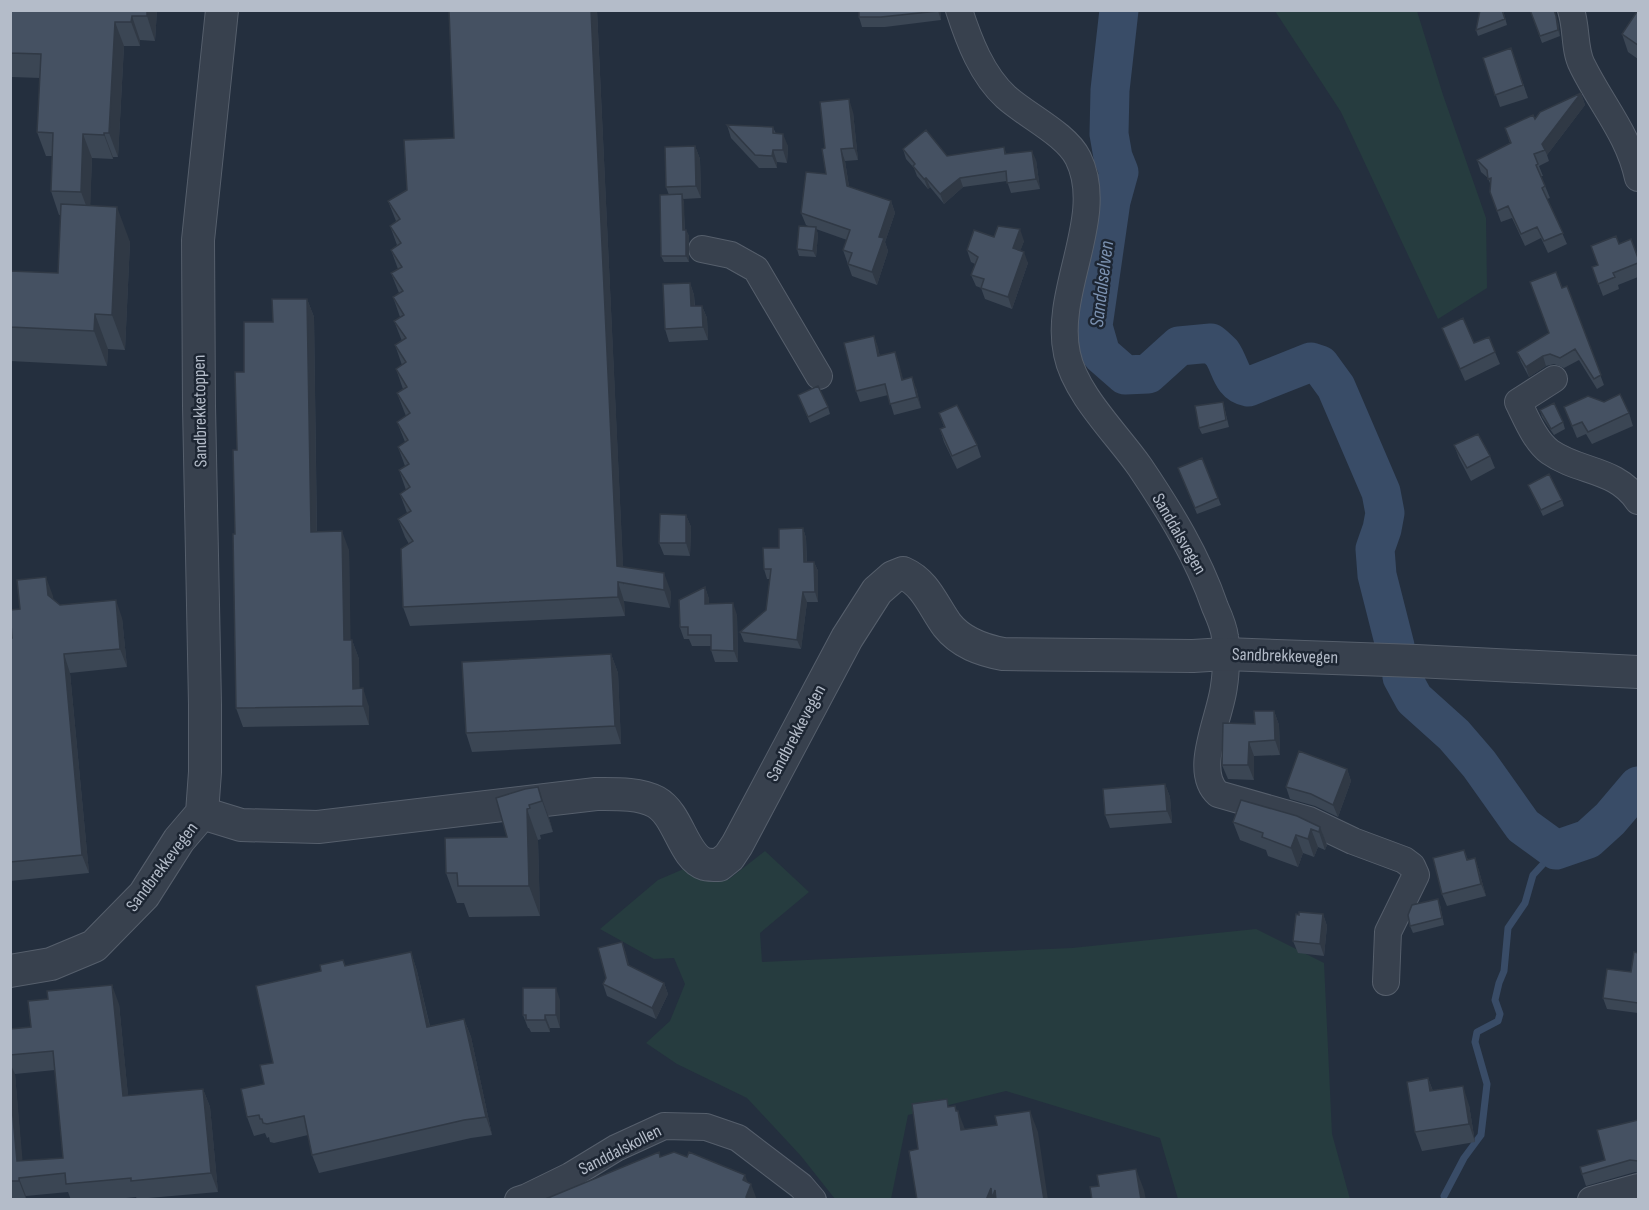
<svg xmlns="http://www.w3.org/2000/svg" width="1649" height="1210" font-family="'Sofia Sans Condensed',sans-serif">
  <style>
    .green { fill: #263c3f }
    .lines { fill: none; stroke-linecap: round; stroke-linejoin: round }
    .stream { stroke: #394c67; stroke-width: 7 }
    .river { stroke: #394c67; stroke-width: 39 }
    .minor-casing { stroke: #565f6c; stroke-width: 28 }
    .tertiary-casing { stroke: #565f6c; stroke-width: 34 }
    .minor { stroke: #38414e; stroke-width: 26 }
    .tertiary { stroke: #38414e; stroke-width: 32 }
    .wall { fill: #3b4654; fill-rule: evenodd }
    .shaded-wall { fill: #303945 }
    .building { fill: #455162; stroke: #303945; stroke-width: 1.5 }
    .labels { text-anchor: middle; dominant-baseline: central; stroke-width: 5; stroke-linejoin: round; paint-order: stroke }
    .street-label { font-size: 18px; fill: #b4bcc9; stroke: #1d2633 }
    .water-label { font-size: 20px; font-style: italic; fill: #7c92b1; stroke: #1d2633 }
  </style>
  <rect width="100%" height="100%" fill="#242f3e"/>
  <!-- green -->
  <path class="green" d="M 1275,11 L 1417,11 L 1443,95 L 1486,218 L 1487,288 L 1438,319 L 1341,112 Z
    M 765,851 L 809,892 L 760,933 L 762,962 L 1072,948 L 1256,929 L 1324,963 L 1332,1134 L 1350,1199 L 1178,1199 L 1160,1138 L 1006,1091 L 908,1115 L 891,1199 L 835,1199 L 801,1156 L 747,1098 L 677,1064 L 646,1043 L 670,1021 L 685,984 L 674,958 L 654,959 L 600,929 L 658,880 L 686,868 L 709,878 L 728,880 Z"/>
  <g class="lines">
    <!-- stream -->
    <path class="stream" d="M 1444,1196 L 1464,1158 L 1481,1135 L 1487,1084 L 1475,1042 L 1477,1032 L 1498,1021 L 1500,1014 L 1495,1000 L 1499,983 L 1504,971 L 1508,928 L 1525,903 L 1533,875 L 1556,850"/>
    <!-- river -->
    <path class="river" d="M 1119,10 L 1110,90 L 1109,134 L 1113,157 L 1119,172 L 1111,201 L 1093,326 L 1101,354 L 1125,375 L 1148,374 L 1179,346 L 1211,343 C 1215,346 1219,350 1222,353 C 1231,366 1231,384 1248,387 L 1311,362 L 1320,365 L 1336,387 L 1381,492 L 1385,513 L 1382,529 L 1375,549 L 1377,575 L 1395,646
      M 1402,677 L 1414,699 L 1454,735 L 1479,764 L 1523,826 L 1556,850 L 1588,839 L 1610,819 L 1638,786"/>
    <defs>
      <path id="minor" d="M 959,10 C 969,41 982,75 1006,97 C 1027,116 1066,134 1078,158 C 1107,216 1053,291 1067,354 C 1075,394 1117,434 1140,467 C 1169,510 1198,557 1215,607 C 1219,616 1224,627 1225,637 C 1227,647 1226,675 1224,686 C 1221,716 1192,771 1218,794 L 1309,820 L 1353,841 L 1404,860 L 1412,866 L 1416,875 L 1388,932 L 1386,982
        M 1571,10 C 1577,28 1574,50 1582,65 C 1601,104 1629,135 1638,178
        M 702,249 L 731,255 L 756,269 L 819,376
        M 1554,379 L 1518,402 C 1526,418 1535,441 1550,452 C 1580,473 1616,468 1638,501
        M 518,1200 L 527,1197 L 570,1176 L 616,1148 L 664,1126 L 706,1127 L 738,1138 L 801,1186 L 813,1200
        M 1591,1200 L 1638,1187"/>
      <path id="tertiary" d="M 202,813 L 205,772 L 205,704 L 199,406 L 198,240 L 222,10
        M 10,971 L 51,964 L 94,946 L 144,895 L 179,840 L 202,813 L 241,825 L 318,827 L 596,794 C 615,794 639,793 656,802 C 679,815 683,857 705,864 C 709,865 714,865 719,865 L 729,857 L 737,845 L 847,638 L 877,591 L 893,577 L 903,573 C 926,583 933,606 947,625 C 961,643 982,650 1003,654 L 1193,656 L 1225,654 L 1416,661 L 1638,672"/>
    </defs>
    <!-- minor casing -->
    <use href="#minor" class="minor-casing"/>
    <!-- tertiary casing -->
    <use href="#tertiary" class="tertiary-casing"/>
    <!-- minor -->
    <use href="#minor" class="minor"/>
    <!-- tertiary -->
    <use href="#tertiary" class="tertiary"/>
  </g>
  <!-- wall -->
  <path class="wall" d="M 10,10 L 157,10 L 155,41 L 140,40 L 140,46 L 124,46 L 118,157 L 113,157 L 113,159 L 92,158 L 90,206 L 130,242 L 125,350 L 108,349 L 107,366 L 10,361 L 10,271 L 58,273 L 61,215 L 59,215 L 51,191 L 52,156 L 46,156 L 37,132 L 40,78 L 12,77 L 10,72 Z
    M 449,10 L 597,10 L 623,567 L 671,592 L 670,608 L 624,601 L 625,616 L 410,626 L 403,607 L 409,544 L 405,537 L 398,519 L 407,513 L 400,494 L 406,490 L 399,470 L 405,466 L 398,447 L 405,442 L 397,422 L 406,416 L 404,411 L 397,393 L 403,389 L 396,369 L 402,365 L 395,345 L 402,341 L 394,321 L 400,317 L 393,297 L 399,293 L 391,273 L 398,269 L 391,250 L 397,245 L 390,226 L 396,221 L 388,201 L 407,190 L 454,138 Z
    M 859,10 L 940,10 L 941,20 L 885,27 L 862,27 L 859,17 Z
    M 1503,10 L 1507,25 L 1478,36 L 1476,30 Z
    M 1530,10 L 1558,22 L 1560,36 L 1542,43 Z
    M 1638,10 L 1638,59 L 1628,52 L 1622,34 Z
    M 1511,48 L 1528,98 L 1500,107 L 1483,58 Z
    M 1581,93 L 1585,105 L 1547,155 L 1549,161 L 1539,166 L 1543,176 L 1541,176 L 1550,198 L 1547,199 L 1567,244 L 1548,253 L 1541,238 L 1525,246 L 1512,218 L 1501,222 L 1490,192 L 1491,186 L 1488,178 L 1481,172 L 1477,160 L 1510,143 L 1505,128 L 1535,119 Z
    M 853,112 L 858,160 L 845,161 L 849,187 L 891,201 L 895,213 L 885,242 L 888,251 L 877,285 L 852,276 L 843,250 L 847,240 L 816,229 L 818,234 L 816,257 L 799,256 L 797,249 L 810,227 L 806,225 L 801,213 L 826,174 Z
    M 727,125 L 773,127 L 776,134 L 788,146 L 787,163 L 777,162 L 777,168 L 759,168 L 731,138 Z
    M 695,146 L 700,159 L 701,198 L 683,199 L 685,230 L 686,230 L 689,236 L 689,262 L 664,262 L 661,256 L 669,195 L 666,187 Z
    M 1004,147 L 1006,154 L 1036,160 L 1040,189 L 1011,193 L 1007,181 L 963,187 L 944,204 L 930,187 L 928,189 L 917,176 L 914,168 L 906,159 L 903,149 L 947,156 Z
    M 994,237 L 1024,241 L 1020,251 L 1028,263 L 1012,309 L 985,299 L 981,288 L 976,286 L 971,275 L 975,264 L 971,262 L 967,250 Z
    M 1619,244 L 1638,258 L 1638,277 L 1618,285 L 1619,289 L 1603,296 L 1592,267 L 1598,265 Z
    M 690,283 L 694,295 L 695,306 L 702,306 L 707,318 L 708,340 L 669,342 L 665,329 Z
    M 1567,286 L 1604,385 L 1597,389 L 1579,360 L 1564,368 L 1554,364 L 1546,366 L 1529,377 L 1521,362 L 1517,352 L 1549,333 L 1562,288 Z
    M 307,299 L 314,317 L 317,532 L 349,550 L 350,640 L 352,640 L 359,659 L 359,689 L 369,707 L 369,725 L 243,727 L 236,708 L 235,534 L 237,450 L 273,322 Z
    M 1442,328 L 1495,352 L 1500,364 L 1465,381 Z
    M 874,336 L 880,356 L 895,352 L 903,380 L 916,388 L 921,408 L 894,415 L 888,395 L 860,402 L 856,391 Z
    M 798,395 L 828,407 L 830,414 L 810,423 Z
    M 1223,402 L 1229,427 L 1202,434 L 1199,428 Z
    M 1564,407 L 1629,413 L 1633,426 L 1592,444 L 1586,434 L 1577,438 Z
    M 1540,410 L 1563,422 L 1565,429 L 1554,435 L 1542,417 Z
    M 939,413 L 977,445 L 981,457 L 957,469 L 944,442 L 940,429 L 944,427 Z
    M 1454,445 L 1490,456 L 1495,468 L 1471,481 L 1459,458 Z
    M 1202,458 L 1221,505 L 1197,514 L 1178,468 Z
    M 1528,485 L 1562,500 L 1564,506 L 1543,516 Z
    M 686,515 L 691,527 L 690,556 L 664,555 L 659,543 Z
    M 803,528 L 806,538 L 807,562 L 814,562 L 818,571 L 818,602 L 807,602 L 801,649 L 744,642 L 740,632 L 766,610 L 770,579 L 767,579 L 764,569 L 779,548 Z
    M 705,587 L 709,599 L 709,604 L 737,615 L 738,662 L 715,662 L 711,650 L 711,646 L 692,646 L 689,639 L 684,639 L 679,625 Z
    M 53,596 L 53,600 L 60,605 L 122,618 L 127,667 L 70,673 L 89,873 L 10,881 L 10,638 L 12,638 L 20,609 Z
    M 611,654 L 618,673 L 621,744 L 472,752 L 466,733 Z
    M 1274,711 L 1279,725 L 1280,755 L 1254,756 L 1254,780 L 1228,779 L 1222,765 L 1255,724 Z
    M 1347,769 L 1351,781 L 1338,817 L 1315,806 L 1290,799 L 1286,787 Z
    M 1165,784 L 1170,797 L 1172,823 L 1110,828 L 1105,815 Z
    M 538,787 L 549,818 L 553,832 L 540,835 L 541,839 L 538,840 L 540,916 L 469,917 L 464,903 L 457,903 L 446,873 L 507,837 Z
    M 1233,822 L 1320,827 L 1327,845 L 1325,850 L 1318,847 L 1314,857 L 1303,853 L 1298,867 L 1268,856 L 1266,850 L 1240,840 Z
    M 1464,850 L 1468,860 L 1475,858 L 1479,871 L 1486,896 L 1447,906 L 1442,894 Z
    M 1440,905 L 1444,925 L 1413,933 L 1410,926 Z
    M 1323,914 L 1327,926 L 1324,956 L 1298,953 L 1293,941 Z
    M 622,942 L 629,966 L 664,983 L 668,994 L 656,1019 L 607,996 L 603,984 Z
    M 411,952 L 417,971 L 430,1026 L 464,1019 L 471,1037 L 492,1135 L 471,1138 L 319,1173 L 312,1155 L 308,1135 L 274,1143 L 270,1142 L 269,1137 L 267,1138 L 265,1133 L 254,1136 L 247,1117 L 264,1084 L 346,966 Z
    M 1638,953 L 1638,1013 L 1607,1009 L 1603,998 L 1631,972 Z
    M 560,1000 L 560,1028 L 550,1028 L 550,1032 L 531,1032 L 529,1028 L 528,1028 L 523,1015 Z
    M 119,1004 L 128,1096 L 203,1089 L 210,1107 L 218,1192 L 137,1199 L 136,1197 L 107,1200 L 71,1200 L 68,1192 L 26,1196 L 26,1199 L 10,1200 L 10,1029 L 31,1027 ZM 55,1070 L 63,1158 L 22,1161 L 15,1074 Z
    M 1428,1078 L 1433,1091 L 1469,1105 L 1475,1142 L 1422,1151 L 1415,1132 Z
    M 1638,1120 L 1638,1173 L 1635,1172 L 1586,1186 L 1582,1174 L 1605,1160 Z"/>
  <!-- shaded-wall -->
  <path class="shaded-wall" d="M 147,10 L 157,10 L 155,41 L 147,16 Z
    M 591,10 L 597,10 L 624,585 L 617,566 Z
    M 940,10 L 941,20 L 938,11 Z
    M 132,16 L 140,40 L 140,46 L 131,22 Z
    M 1556,16 L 1558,22 L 1560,36 L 1558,30 Z
    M 115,22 L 124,46 L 118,157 L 109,133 Z
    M 1581,93 L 1585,105 L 1547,155 L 1542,144 Z
    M 849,99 L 853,112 L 858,160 L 854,148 Z
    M 104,133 L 113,157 L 113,159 L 104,135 Z
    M 83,134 L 92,158 L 90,216 L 81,192 Z
    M 783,134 L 788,146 L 787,163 L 783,150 Z
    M 695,146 L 700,159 L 701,198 L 696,186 Z
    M 841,149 L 845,161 L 851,198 L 847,186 Z
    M 773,150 L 777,162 L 777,168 L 772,156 Z
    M 1032,151 L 1036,160 L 1040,189 L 1036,179 Z
    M 926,178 L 930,187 L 928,189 L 924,179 Z
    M 960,178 L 963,187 L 944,204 L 940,194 Z
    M 682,194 L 684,201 L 685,236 L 683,230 Z
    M 891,201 L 895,213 L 885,242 L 888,251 L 877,285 L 872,272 L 879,237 Z
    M 117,207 L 130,242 L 125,350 L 112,315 Z
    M 816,227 L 818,234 L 816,257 L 813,251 Z
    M 1020,229 L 1024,241 L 1017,260 L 1013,248 Z
    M 686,230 L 689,236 L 689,262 L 686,256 Z
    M 1024,252 L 1028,263 L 1012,309 L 1008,297 Z
    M 690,283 L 694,295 L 695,319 L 691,306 Z
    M 307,299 L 314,317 L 317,550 L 311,532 Z
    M 702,306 L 707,318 L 708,340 L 703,327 Z
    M 95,314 L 108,349 L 107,366 L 94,331 Z
    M 874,336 L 878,347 L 882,368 L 878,356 Z
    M 895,352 L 899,363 L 906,391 L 902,380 Z
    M 1543,356 L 1546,366 L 1529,377 L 1526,367 Z
    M 912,377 L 916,388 L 921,408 L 917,397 Z
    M 686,515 L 691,527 L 690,556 L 686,543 Z
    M 803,528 L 806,538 L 807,572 L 804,562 Z
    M 342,531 L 349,550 L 351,659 L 344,640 Z
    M 814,562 L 818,571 L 818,602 L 815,592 Z
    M 664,573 L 671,592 L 670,608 L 664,590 Z
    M 46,577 L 53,596 L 55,614 L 48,595 Z
    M 618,582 L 624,601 L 625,616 L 618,597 Z
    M 705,587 L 709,599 L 709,615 L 705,604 Z
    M 803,592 L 807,602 L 801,649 L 797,640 Z
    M 116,600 L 122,618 L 127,667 L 120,649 Z
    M 733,603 L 737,615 L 738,662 L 734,651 Z
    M 352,640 L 359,659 L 360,707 L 353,689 Z
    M 64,654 L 70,673 L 89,873 L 82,855 Z
    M 611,654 L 618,673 L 621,744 L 615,726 Z
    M 363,688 L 369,707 L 369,725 L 363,706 Z
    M 1274,711 L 1279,725 L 1280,755 L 1275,740 Z
    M 1249,742 L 1254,756 L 1254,780 L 1248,765 Z
    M 1347,769 L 1351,781 L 1338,817 L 1333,805 Z
    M 1165,784 L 1170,797 L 1172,823 L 1167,811 Z
    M 538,787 L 549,818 L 553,832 L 542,801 Z
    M 527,809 L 538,840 L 540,916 L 529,886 Z
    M 1320,827 L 1327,845 L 1325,850 L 1319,832 Z
    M 1311,829 L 1318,847 L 1314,857 L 1308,839 Z
    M 1296,835 L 1303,853 L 1298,867 L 1291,848 Z
    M 1475,858 L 1479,871 L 1486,896 L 1481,884 Z
    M 1323,914 L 1327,926 L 1324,956 L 1320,944 Z
    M 622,942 L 626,953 L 632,976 L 628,965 Z
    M 411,952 L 417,971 L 434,1045 L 427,1027 Z
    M 664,983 L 668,994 L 656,1019 L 652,1008 Z
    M 112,985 L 119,1004 L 130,1115 L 123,1096 Z
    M 556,988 L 560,1000 L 560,1028 L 556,1015 Z
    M 545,1015 L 550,1028 L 550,1032 L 545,1020 Z
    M 464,1019 L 471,1037 L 492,1135 L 486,1117 Z
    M 10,1063 L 15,1074 L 24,1177 L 17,1161 L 10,1085 Z
    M 1428,1078 L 1435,1097 L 1430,1091 Z
    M 1463,1086 L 1469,1105 L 1475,1142 L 1469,1124 Z
    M 203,1089 L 210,1107 L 218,1192 L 211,1173 Z
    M 955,1106 L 959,1117 L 958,1111 L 966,1132 L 961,1130 Z
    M 1030,1111 L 1038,1132 L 1048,1200 L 1044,1200 Z
    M 1136,1169 L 1144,1190 L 1146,1200 L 1141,1200 Z
    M 745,1175 L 750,1188 L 751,1184 L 757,1200 L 746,1200 L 743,1180 Z
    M 19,1178 L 26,1196 L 26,1199 L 19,1181 Z
    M 991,1188 L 995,1190 L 998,1200 L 986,1200 Z"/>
  <!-- building -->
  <path class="building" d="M 10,10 L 147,10 L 147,16 L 132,16 L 131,22 L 115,22 L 109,133 L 104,133 L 104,135 L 83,134 L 81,192 L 51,191 L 53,133 L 37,132 L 41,54 L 10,53 Z
    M 449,10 L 591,10 L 617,566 L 664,573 L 664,590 L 618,582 L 618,597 L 403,607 L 401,549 L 413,541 L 398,519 L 411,511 L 400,494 L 410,487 L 399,470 L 409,464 L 398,447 L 408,440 L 397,422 L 410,413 L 397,393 L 407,387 L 396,369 L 406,362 L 395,345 L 406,338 L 394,321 L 404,315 L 393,297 L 403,291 L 391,273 L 402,267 L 391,250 L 401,243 L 390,226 L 400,219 L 388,201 L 407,190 L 404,140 L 454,138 Z
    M 859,10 L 938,10 L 938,11 L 881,17 L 859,17 Z
    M 1480,10 L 1502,10 L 1505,19 L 1476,30 Z
    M 1530,10 L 1554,10 L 1556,16 L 1558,30 L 1540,36 Z
    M 1638,10 L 1638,45 L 1622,34 Z
    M 1511,48 L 1523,85 L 1495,95 L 1483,58 Z
    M 1581,93 L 1542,144 L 1545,150 L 1534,154 L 1538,164 L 1536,165 L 1545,186 L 1542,188 L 1563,233 L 1544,241 L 1537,227 L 1521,234 L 1508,206 L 1497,211 L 1490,192 L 1491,178 L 1488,179 L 1487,170 L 1477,160 L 1511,143 L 1505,128 L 1533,115 L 1535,119 L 1540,112 Z
    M 849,99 L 854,148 L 841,149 L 847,186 L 891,201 L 879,237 L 884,238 L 872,272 L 848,264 L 852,253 L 843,250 L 850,230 L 801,213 L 806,172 L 826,174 L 822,149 L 825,148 L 820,102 Z
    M 727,125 L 773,127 L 773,133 L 783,134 L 783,150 L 773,150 L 772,156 L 755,155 Z
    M 926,130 L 947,156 L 1004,147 L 1005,154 L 1032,151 L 1036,179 L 1007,183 L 1006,171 L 960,178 L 940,194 L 926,178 L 924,179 L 913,166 L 915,164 L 903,149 Z
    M 695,146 L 696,186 L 666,187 L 665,147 Z
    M 682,194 L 683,230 L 686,230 L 686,256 L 661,256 L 660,195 Z
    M 61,204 L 117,207 L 112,315 L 95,314 L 94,331 L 10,327 L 10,271 L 58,273 Z
    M 799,226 L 816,227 L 813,251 L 797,249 Z
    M 998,226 L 1020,229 L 1013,248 L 1024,252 L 1008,297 L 981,288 L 984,279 L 971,275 L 978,257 L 967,250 L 974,230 L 994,237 Z
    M 1616,236 L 1619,244 L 1631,239 L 1638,258 L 1638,263 L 1613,273 L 1615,277 L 1598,284 L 1592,267 L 1598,265 L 1591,246 Z
    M 1556,272 L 1562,288 L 1567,286 L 1601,375 L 1594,379 L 1575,349 L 1560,358 L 1550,354 L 1543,356 L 1526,367 L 1517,352 L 1549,333 L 1530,282 Z
    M 690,283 L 691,306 L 702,306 L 703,327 L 665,329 L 663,284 Z
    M 272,299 L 307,299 L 311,532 L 342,531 L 344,640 L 352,640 L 353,689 L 363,688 L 363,706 L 236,708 L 233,534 L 235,534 L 233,450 L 237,450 L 235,372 L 244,372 L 244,322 L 273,322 Z
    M 1463,318 L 1474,343 L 1489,337 L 1495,352 L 1460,369 L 1442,328 Z
    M 874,336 L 878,356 L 895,352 L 902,380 L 912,377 L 917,397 L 890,404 L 885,384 L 856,391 L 844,343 Z
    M 818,386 L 828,407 L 808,417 L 798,395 Z
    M 1620,394 L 1629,413 L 1588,432 L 1582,422 L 1572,426 L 1564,407 L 1588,396 L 1604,402 Z
    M 1223,402 L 1226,420 L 1199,428 L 1195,406 Z
    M 1554,403 L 1563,422 L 1551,429 L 1540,410 Z
    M 957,405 L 977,445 L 952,456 L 940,429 L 945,427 L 939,413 Z
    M 1478,434 L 1490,456 L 1467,468 L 1454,445 Z
    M 1202,458 L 1218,498 L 1195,508 L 1178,468 Z
    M 1549,474 L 1562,500 L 1541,510 L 1528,485 Z
    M 660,514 L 686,515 L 686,543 L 659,543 Z
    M 803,528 L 804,562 L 814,562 L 815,592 L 803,592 L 797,640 L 740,632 L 766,610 L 771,569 L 764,569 L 763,548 L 779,548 L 779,529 Z
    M 46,577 L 48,595 L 60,605 L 116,600 L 120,649 L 64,654 L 82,855 L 10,862 L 10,638 L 12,638 L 10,610 L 20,609 L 17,580 Z
    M 705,587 L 705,604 L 733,603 L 734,651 L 711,650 L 711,635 L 688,635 L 688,627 L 680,627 L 679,600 Z
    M 611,654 L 615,726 L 466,733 L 462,662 Z
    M 1254,711 L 1274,711 L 1275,740 L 1249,742 L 1248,765 L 1222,765 L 1223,723 L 1255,724 Z
    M 1299,751 L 1347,769 L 1333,805 L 1311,794 L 1286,787 Z
    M 1165,784 L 1167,811 L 1105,815 L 1103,789 Z
    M 538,787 L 542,801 L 529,805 L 530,808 L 527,809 L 529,886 L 458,886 L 457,873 L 446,873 L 445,838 L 507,837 L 496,798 L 525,789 Z
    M 1241,800 L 1297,816 L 1320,827 L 1319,832 L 1311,829 L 1308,839 L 1296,835 L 1291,848 L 1262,837 L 1263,833 L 1233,822 Z
    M 1464,850 L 1467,860 L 1475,858 L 1481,884 L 1442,894 L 1433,858 Z
    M 1438,899 L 1442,918 L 1410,926 L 1408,915 L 1412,905 Z
    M 1299,912 L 1323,914 L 1320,944 L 1293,941 L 1296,914 L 1299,915 Z
    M 622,942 L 628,965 L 664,983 L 652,1008 L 603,984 L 606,978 L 598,948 Z
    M 411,952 L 427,1027 L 464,1019 L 486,1117 L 464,1120 L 312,1155 L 304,1116 L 267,1124 L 263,1123 L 262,1119 L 260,1119 L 259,1115 L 247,1117 L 241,1089 L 264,1084 L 260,1065 L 273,1063 L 256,986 L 321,971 L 320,965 L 343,960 L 345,966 Z
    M 1634,952 L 1638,953 L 1638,1003 L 1603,998 L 1607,969 L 1631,972 Z
    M 112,985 L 123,1096 L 203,1089 L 211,1173 L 131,1181 L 131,1178 L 66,1184 L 65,1173 L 19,1178 L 19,1181 L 10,1181 L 10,1085 L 17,1161 L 63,1158 L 53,1051 L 10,1055 L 10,1029 L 31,1027 L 28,1001 L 48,999 L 47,991 Z
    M 523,988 L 556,988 L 556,1015 L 545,1015 L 545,1020 L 526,1020 L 526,1015 L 523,1015 Z
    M 1428,1078 L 1430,1091 L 1463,1086 L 1469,1124 L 1415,1132 L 1407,1082 Z
    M 947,1099 L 948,1107 L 955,1106 L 956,1111 L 958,1111 L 961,1130 L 997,1125 L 995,1116 L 1030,1111 L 1044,1200 L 996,1200 L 995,1190 L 992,1198 L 991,1188 L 986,1200 L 917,1200 L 909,1151 L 918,1149 L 912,1104 Z
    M 1638,1120 L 1638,1161 L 1630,1160 L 1582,1174 L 1580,1167 L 1605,1160 L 1597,1130 Z
    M 659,1152 L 660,1157 L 674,1152 L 687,1157 L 689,1152 L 745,1175 L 743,1180 L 751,1184 L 746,1197 L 747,1200 L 543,1200 Z
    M 1136,1169 L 1141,1200 L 1092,1200 L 1090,1187 L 1099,1186 L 1097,1175 Z"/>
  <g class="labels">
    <!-- street labels -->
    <g class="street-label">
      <text transform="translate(200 411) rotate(-91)">Sandbrekketoppen</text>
      <text transform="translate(1179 534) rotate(60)">Sanddalsvegen</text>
      <text transform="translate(1285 656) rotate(2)">Sandbrekkevegen</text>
      <text transform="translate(796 733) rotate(-62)">Sandbrekkevegen</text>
      <text transform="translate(162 867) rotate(-53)">Sandbrekkevegen</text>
      <text transform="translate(620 1150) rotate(-27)">Sanddalskollen</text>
    </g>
    <!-- water labels -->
    <g class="water-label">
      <text transform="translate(1102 284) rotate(-83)">Sandalselven</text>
    </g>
  </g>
  <!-- border -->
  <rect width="1649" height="1210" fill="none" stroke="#b4bcc9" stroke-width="24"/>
</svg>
